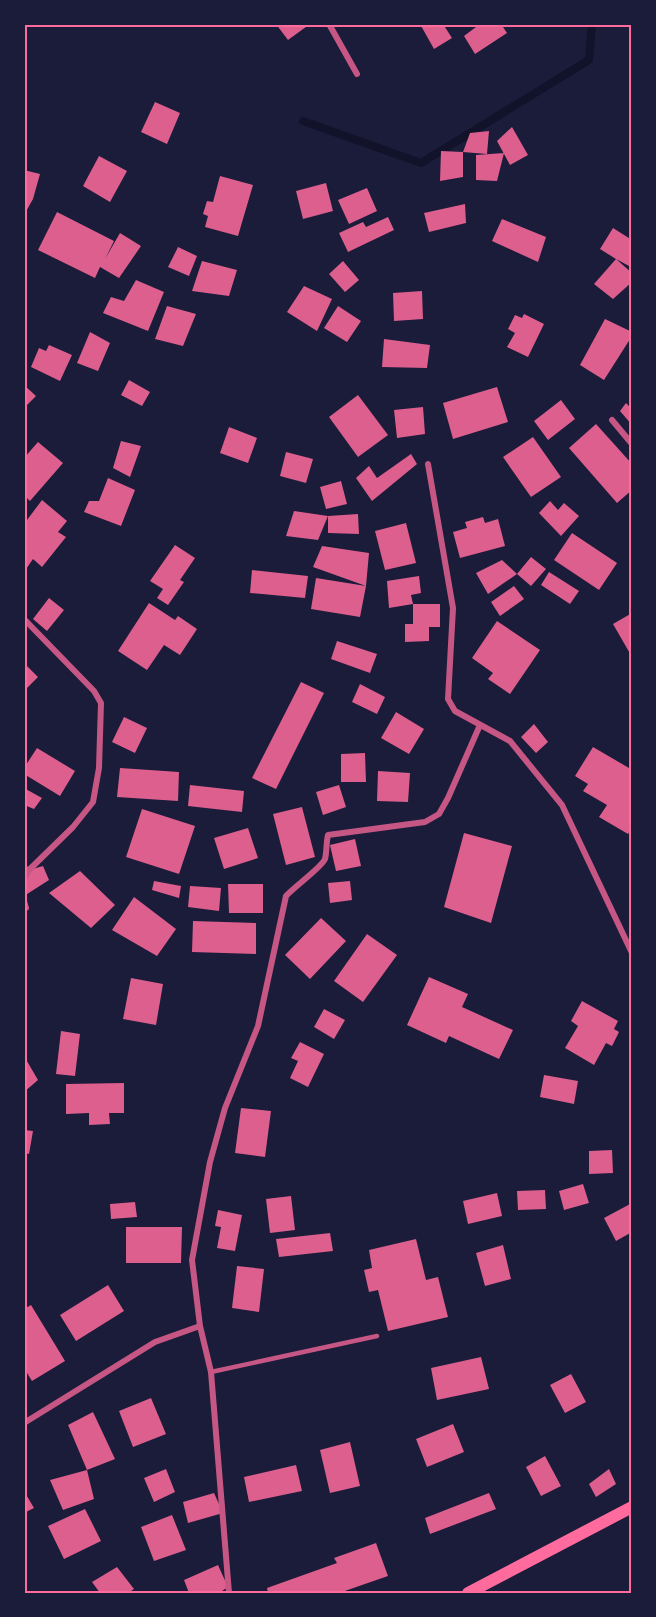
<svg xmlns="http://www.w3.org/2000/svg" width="656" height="1617" font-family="Overpass,sans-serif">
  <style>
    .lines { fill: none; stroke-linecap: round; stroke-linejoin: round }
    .stream { stroke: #12122b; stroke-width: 8 }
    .building { fill: #dd5f8e }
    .service { stroke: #c65784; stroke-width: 4.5 }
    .minor { stroke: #c65784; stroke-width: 6 }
    .secondary { stroke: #ff6b9d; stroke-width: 12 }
    .neatline { fill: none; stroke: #ff6b9d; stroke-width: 2 }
  </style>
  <rect width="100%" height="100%" fill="#1b1b3a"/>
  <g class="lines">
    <!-- stream -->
    <path class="stream" d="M 303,121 L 421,163 L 589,60 L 592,24"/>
  </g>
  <!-- building -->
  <path class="building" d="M 276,24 L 310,24 L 288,40 Z
    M 420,24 L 443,24 L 452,38 L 434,49 Z
    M 480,24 L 501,24 L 507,33 L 475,54 L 464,36 Z
    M 155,102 L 180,113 L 167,144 L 141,132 Z
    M 512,127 L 528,155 L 510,165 L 497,141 Z
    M 489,131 L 487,154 L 463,152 L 470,133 Z
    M 441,151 L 463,152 L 463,177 L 440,181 Z
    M 504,153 L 497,181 L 476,180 L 476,155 Z
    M 99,156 L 127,171 L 110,202 L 83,186 Z
    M 24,170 L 40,174 L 33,199 L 24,215 Z
    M 220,176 L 253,185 L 238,236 L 205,227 L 208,216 L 203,214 L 207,201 L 213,202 Z
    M 326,183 L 333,211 L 303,219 L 296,191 Z
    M 367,188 L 377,211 L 349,224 L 338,200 Z
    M 465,204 L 466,223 L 429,232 L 424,213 Z
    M 57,212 L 114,241 L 105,259 L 120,233 L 141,246 L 119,278 L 100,267 L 95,278 L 38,250 Z
    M 388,217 L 394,230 L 348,252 L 339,233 L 363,222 L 366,227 Z
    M 502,219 L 546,237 L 538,262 L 492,241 Z
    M 613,228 L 632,240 L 632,260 L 629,266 L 616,259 L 632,273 L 632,282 L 613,299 L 594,284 L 616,259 L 600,249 Z
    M 178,247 L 197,256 L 189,276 L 168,267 Z
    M 202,261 L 237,270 L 229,296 L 192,291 Z
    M 343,261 L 359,280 L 345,292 L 329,274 Z
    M 136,280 L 164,292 L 148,331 L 103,313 L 111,297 L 124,301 Z
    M 304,286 L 332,299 L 317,331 L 287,312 Z
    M 422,291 L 423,319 L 394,321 L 393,293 Z
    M 167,306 L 196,314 L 183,346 L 155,339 Z
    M 338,306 L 361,321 L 347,342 L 324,328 Z
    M 524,314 L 544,324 L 528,357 L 507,347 L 515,333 L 508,329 L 515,315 L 522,318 Z
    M 605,319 L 632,332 L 632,336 L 604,380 L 580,365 Z
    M 90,332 L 110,343 L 98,371 L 77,363 Z
    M 384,339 L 430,345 L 427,368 L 382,367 Z
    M 49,345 L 72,355 L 60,381 L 31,367 L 39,348 L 46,351 Z
    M 129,380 L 150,392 L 142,406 L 121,395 Z
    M 24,385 L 36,396 L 24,408 Z
    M 497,387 L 508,422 L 453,439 L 443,403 Z
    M 358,395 L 388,435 L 358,457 L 329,417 Z
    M 561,400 L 575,419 L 548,440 L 534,421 Z
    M 626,403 L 632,409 L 632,425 L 620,411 Z
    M 423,407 L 425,434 L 397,438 L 394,410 Z
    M 596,424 L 632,464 L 632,490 L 617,503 L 569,448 Z
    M 229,427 L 257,438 L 248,463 L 220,453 Z
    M 533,437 L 561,477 L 531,497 L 503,457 Z
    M 121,441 L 141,446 L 130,477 L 113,468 Z
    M 38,442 L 63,463 L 30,501 L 24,495 L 24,458 Z
    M 286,452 L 313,459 L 306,483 L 280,476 Z
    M 411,454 L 417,464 L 372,501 L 356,478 L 369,466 L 377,478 Z
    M 108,478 L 135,490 L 121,526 L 84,512 L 89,501 L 99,501 Z
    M 341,481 L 347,504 L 326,509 L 320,487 Z
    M 42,500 L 67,521 L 58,532 L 66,537 L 42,567 L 33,559 L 24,572 L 24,524 Z
    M 550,501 L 558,510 L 564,503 L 579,516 L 561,536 L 539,513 Z
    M 294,511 L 328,516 L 318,540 L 286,536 Z
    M 358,514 L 359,534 L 328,533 L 328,516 Z
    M 483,517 L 485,523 L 498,519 L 505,546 L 460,558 L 453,532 L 467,528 L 465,522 Z
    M 406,523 L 416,563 L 385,570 L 375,531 Z
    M 572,533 L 617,563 L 599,590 L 554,560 Z
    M 175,545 L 195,558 L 180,580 L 184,582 L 168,605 L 157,598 L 163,589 L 150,581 Z
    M 322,546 L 369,553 L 366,586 L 360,617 L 311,609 L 316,578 L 366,586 L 313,567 Z
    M 531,557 L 546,569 L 531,586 L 517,574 L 488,594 L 476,573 L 502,560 L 517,574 Z
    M 252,570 L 308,576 L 305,598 L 250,593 Z
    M 549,572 L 579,591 L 570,604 L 541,585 Z
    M 419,576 L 421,593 L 411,595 L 413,604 L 389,608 L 387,581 Z
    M 514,586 L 524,599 L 500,616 L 491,602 Z
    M 49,598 L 64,610 L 47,631 L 33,619 Z
    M 149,603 L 175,620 L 178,616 L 197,629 L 180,655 L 164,645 L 147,670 L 118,651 Z
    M 413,604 L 440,604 L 440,627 L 429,627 L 429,641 L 405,642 L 405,624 L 413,624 Z
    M 632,613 L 632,657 L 613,624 Z
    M 497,621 L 540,650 L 510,694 L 488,679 L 493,673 L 472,658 Z
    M 337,641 L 377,654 L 370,673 L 331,659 Z
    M 24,663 L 38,677 L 24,691 Z
    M 301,682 L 324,693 L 276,789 L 252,778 Z
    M 360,684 L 385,697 L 377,714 L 352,702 Z
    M 396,712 L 424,729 L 409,754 L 381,738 Z
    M 124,717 L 147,728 L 135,753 L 112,742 Z
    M 534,724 L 548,742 L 536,753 L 521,737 Z
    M 593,747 L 629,768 L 632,762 L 632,828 L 628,834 L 599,817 L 607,805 L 583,791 L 588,784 L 575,776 Z
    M 37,748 L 75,771 L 60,796 L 24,774 L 24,768 Z
    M 365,753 L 366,782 L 341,782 L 341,754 Z
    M 120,768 L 179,772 L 178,801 L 117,797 Z
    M 378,771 L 410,773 L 408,802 L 377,801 Z
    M 190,785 L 244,791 L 242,812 L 188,806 Z
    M 339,785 L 346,807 L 323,815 L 316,792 Z
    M 24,788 L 42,798 L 34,809 L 24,805 Z
    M 302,807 L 315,857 L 286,865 L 273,814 Z
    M 142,809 L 195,826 L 179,874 L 126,857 Z
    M 248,828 L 258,858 L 224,869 L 214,838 Z
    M 464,833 L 512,846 L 491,923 L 444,907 Z
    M 355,839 L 361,866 L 336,871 L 330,845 Z
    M 24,859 L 29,870 L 43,866 L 49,880 L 24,896 Z
    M 80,871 L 115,905 L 91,928 L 49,893 Z
    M 154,881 L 181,886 L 179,898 L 152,890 Z
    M 350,881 L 352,900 L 330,903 L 328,883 Z
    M 228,884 L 263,884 L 263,913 L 229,913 Z
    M 190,886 L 221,888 L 219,911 L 188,907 Z
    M 134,897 L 176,929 L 157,956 L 112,930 Z
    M 321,918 L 346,941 L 310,979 L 285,955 Z
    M 193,921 L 256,923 L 256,954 L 192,952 Z
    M 367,934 L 397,955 L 363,1002 L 334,981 Z
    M 429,977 L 468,994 L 462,1007 L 513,1030 L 499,1059 L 449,1036 L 446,1043 L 407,1025 Z
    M 131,978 L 163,984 L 156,1025 L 123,1019 Z
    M 582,1001 L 618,1021 L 614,1029 L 619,1032 L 612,1046 L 606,1043 L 594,1065 L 565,1048 L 578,1026 L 571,1021 Z
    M 324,1009 L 345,1020 L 334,1039 L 314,1027 Z
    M 61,1031 L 80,1034 L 75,1076 L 56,1074 Z
    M 300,1042 L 324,1054 L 308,1087 L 290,1078 L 298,1061 L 291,1058 Z
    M 24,1056 L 38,1080 L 24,1092 Z
    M 544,1075 L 578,1081 L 574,1104 L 540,1097 Z
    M 124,1083 L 124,1113 L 109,1113 L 110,1124 L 89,1125 L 89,1113 L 66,1114 L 66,1084 Z
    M 241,1108 L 271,1111 L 265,1157 L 235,1153 Z
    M 24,1130 L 33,1131 L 29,1154 L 24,1153 Z
    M 612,1150 L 613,1173 L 589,1174 L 589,1151 Z
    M 583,1184 L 589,1203 L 564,1210 L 559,1191 Z
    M 545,1190 L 546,1209 L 518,1210 L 517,1191 Z
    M 497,1193 L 502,1216 L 468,1224 L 463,1201 Z
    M 291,1196 L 295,1230 L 270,1233 L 266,1199 Z
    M 135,1202 L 137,1217 L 111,1219 L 110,1204 Z
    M 632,1203 L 632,1232 L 616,1241 L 604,1218 Z
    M 218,1210 L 242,1215 L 235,1251 L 217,1248 L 221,1227 L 215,1226 Z
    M 126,1227 L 182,1227 L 181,1263 L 126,1263 Z
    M 330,1233 L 333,1251 L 279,1257 L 276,1239 Z
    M 416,1239 L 426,1280 L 438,1277 L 448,1317 L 388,1331 L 378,1290 L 369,1292 L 364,1270 L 372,1268 L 369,1250 Z
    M 503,1245 L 511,1279 L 485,1286 L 476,1253 Z
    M 237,1266 L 264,1269 L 259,1312 L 232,1308 Z
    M 108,1285 L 124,1311 L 76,1341 L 60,1315 Z
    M 31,1305 L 65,1361 L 32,1381 L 24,1368 L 24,1309 Z
    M 481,1357 L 489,1389 L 437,1400 L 431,1368 Z
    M 571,1374 L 586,1402 L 565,1413 L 550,1385 Z
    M 151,1398 L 166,1434 L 133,1447 L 119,1411 Z
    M 93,1412 L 115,1459 L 87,1470 L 68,1425 Z
    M 453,1424 L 464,1452 L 427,1467 L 416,1439 Z
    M 350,1442 L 360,1486 L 330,1493 L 320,1450 Z
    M 545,1456 L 561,1486 L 541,1496 L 526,1467 Z
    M 296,1465 L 302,1491 L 249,1502 L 244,1477 Z
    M 166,1469 L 175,1492 L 154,1502 L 144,1478 Z
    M 609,1469 L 616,1484 L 596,1497 L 589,1484 Z
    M 87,1470 L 94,1499 L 63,1510 L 50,1480 Z
    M 24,1491 L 34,1508 L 24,1513 Z
    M 214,1493 L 223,1513 L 188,1523 L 183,1502 Z
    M 489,1493 L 496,1509 L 430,1534 L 425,1518 Z
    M 85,1509 L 101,1541 L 64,1559 L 48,1526 Z
    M 172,1515 L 186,1550 L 154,1561 L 141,1527 Z
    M 376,1543 L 388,1576 L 339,1593 L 268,1593 L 267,1588 L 337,1563 L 334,1558 Z
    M 218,1565 L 228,1587 L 219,1593 L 189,1593 L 184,1580 Z
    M 117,1567 L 134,1589 L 128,1593 L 100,1593 L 92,1582 Z"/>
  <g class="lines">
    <!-- service -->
    <path class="service" d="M 211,1372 L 377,1336"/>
    <!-- minor -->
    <path class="minor" d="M 329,24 L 357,74
      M 612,420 L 632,444
      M 428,464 L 453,608 L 448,699 L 455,711 L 510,741 L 562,805 L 632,953
      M 24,619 L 94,691 L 101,703 L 99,768 L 93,802 L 73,827 L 29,870 L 24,879
      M 24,901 L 26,908
      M 24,1423 L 155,1342 L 200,1326
      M 229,1593 L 211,1372 L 200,1326 L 192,1260 L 210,1162 L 225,1108 L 258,1026 L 286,896 C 295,886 322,867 325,859 C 327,851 326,843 328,835 L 425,822 L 439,814 L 448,798 L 480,725"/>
    <!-- secondary -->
    <path class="secondary" d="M 468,1593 L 632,1507"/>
  </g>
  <!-- border -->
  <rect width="656" height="1617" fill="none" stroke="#1b1b3a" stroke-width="51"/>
  <rect x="26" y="26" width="604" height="1566" class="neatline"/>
</svg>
